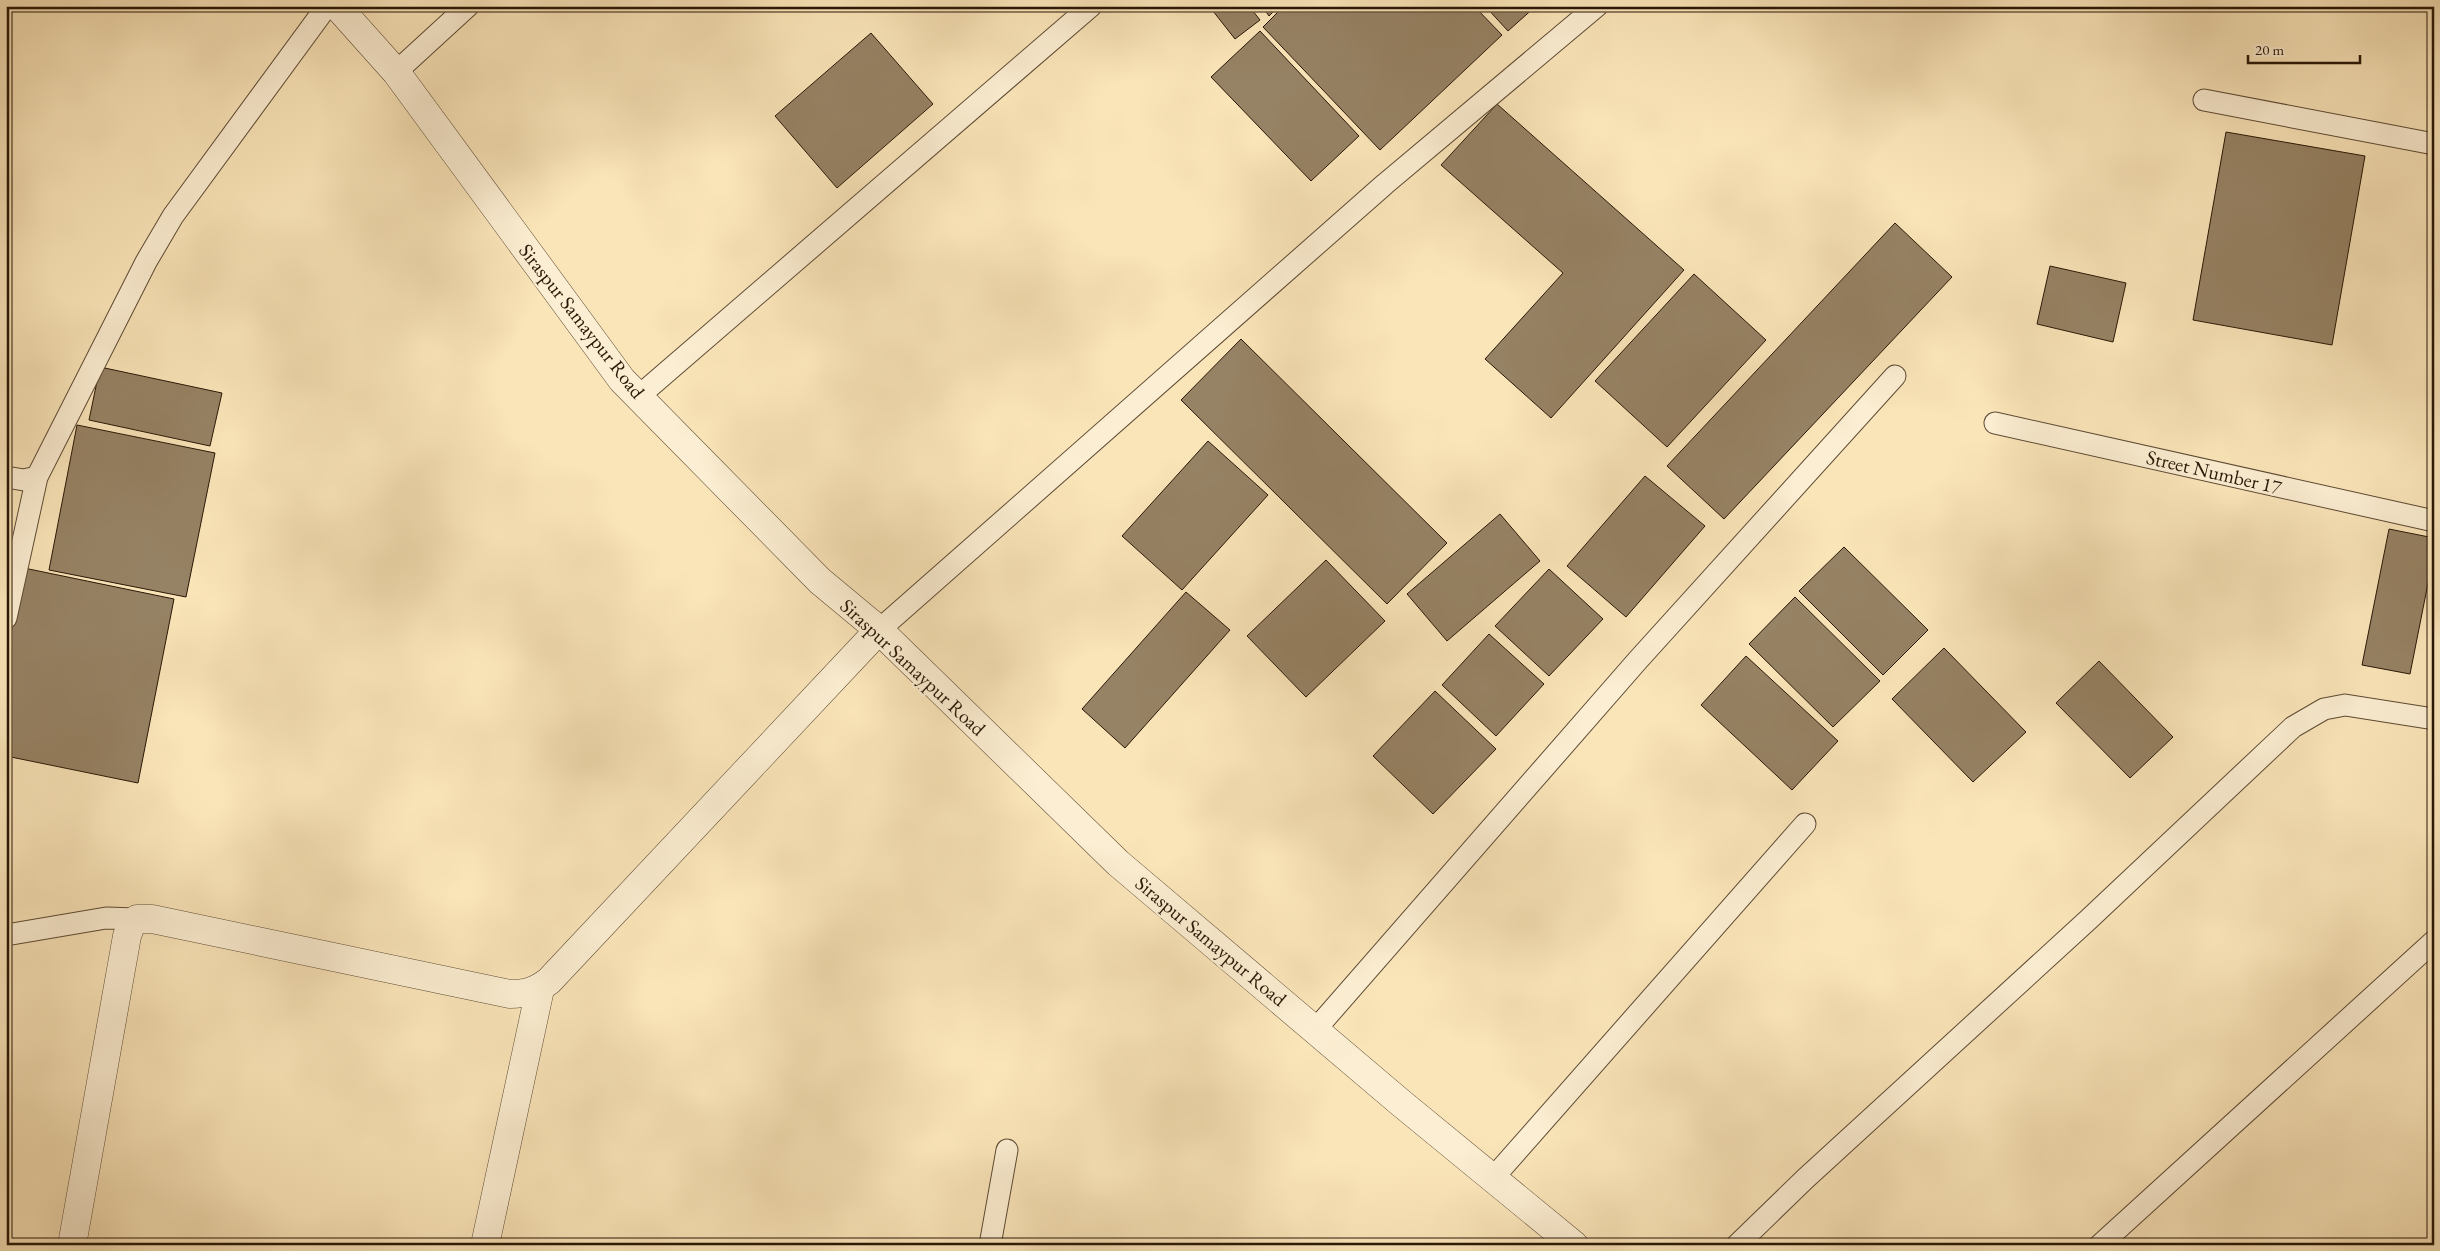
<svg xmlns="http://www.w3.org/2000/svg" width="2440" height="1251" font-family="'EB Garamond',serif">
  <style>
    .building { fill: #968264; stroke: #291707 }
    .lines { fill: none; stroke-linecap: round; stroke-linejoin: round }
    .service-casing { stroke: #5d4a34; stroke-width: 23 }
    .minor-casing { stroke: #5d4a34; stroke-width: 29 }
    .tertiary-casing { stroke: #5d4a34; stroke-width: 29 }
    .service { stroke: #fceed2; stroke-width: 21 }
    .minor { stroke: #fceed2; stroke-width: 28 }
    .tertiary { stroke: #fceed2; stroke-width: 28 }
    .labels { text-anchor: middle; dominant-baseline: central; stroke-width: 4.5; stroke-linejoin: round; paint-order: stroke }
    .street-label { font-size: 20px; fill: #291707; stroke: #fceed2 }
  </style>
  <rect width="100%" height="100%" fill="#fae5b9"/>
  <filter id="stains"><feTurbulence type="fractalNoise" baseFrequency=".004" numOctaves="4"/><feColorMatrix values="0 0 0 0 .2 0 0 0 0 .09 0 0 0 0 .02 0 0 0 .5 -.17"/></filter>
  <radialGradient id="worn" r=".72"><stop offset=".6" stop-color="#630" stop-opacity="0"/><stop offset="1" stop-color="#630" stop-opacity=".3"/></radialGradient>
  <!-- building -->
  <path class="building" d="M 1209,6 L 1249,6 L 1260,20 L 1235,39 Z
    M 1262,6 L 1279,6 L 1269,16 Z
    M 1284,6 L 1474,6 L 1502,35 L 1380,150 L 1263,27 Z
    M 1485,6 L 1536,6 L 1508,31 Z
    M 1260,31 L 1359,136 L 1311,181 L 1211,77 Z
    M 871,33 L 933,104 L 837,188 L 775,116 Z
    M 1497,104 L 1684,270 L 1551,418 L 1485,359 L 1563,273 L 1441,165 Z
    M 2226,132 L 2365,156 L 2332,345 L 2193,320 Z
    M 1895,223 L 1952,277 L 1724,519 L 1667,466 Z
    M 2050,266 L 2126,283 L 2113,342 L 2037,324 Z
    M 1694,274 L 1766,340 L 1667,447 L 1595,381 Z
    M 1241,339 L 1447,543 L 1387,604 L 1181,400 Z
    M 100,367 L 222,393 L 210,446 L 89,420 Z
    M 77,425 L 215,453 L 186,597 L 49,570 Z
    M 1208,441 L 1268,495 L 1182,590 L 1122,536 Z
    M 1645,476 L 1705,526 L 1626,617 L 1567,566 Z
    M 1500,514 L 1540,561 L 1447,641 L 1407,594 Z
    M 2389,529 L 2434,538 L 2434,553 L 2410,674 L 2362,665 Z
    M 1844,547 L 1928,630 L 1883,675 L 1799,591 Z
    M 1326,560 L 1385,621 L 1306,697 L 1247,636 Z
    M 24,568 L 174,599 L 138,783 L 6,756 L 6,659 Z
    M 1549,569 L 1603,619 L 1549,676 L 1495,626 Z
    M 1186,592 L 1230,630 L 1125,748 L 1082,709 Z
    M 1795,597 L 1880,681 L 1833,727 L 1749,644 Z
    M 1489,634 L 1544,684 L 1496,736 L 1442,685 Z
    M 1944,648 L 2026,732 L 1973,782 L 1892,699 Z
    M 1746,656 L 1838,741 L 1792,790 L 1701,705 Z
    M 2099,661 L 2173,737 L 2130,778 L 2056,703 Z
    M 1435,691 L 1496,749 L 1433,814 L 1373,756 Z"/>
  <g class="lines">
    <defs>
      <path id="service" d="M 396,72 L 468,6
        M 2204,100 L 2434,144
        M 639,396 L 1091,6
        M 1995,423 L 2434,521
        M 6,477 L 24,480 L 37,477 L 146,262 L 173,216 L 327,6
        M 6,618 L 37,477
        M 879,630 L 1385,184 L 1597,6
        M 6,935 L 106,918 L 137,919
        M 1315,1030 L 1638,660 L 1895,376
        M 1493,1178 L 1805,824
        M 990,1245 L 1007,1150
        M 1737,1245 L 1805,1179 L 2088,920 L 2293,727 L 2324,709 L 2345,705 L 2434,719
        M 2100,1245 L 2434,941"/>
      <path id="minor" d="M 72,1245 L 127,936 L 131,925 L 137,919 L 152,919 L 510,994 C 526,994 536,991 549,981 L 879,630
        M 485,1245 L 540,989"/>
      <path id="tertiary" d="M 337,6 L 396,72 L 622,380 L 820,581 L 879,630 L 1118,863 L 1401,1103 L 1574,1245"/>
    </defs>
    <!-- service casing -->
    <use href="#service" class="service-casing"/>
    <!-- minor casing -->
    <use href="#minor" class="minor-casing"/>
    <!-- tertiary casing -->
    <use href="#tertiary" class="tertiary-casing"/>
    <!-- service -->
    <use href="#service" class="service"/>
    <!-- minor -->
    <use href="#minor" class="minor"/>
    <!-- tertiary -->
    <use href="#tertiary" class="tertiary"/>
  </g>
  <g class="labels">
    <!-- street labels -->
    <g class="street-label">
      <text transform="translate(582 321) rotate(52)">Siraspur Samaypur Road</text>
      <text transform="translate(2214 472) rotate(13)">Street Number 17</text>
      <text transform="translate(913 667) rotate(43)">Siraspur Samaypur Road</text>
      <text transform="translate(1211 941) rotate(40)">Siraspur Samaypur Road</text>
    </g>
  </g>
  <!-- margin -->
  <rect width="2440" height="1251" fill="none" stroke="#fae5b9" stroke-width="25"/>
  <rect x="8" y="8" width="2425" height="1236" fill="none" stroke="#291707" stroke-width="2.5"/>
  <rect x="12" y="12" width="2415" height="1226" fill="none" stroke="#291707"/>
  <!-- scale -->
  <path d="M2248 55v8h112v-8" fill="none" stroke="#291707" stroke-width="2.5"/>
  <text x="2255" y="55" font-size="15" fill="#291707" stroke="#fceed2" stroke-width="4" paint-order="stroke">20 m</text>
  <rect width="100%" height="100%" filter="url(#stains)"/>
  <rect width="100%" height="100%" fill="url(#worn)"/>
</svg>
